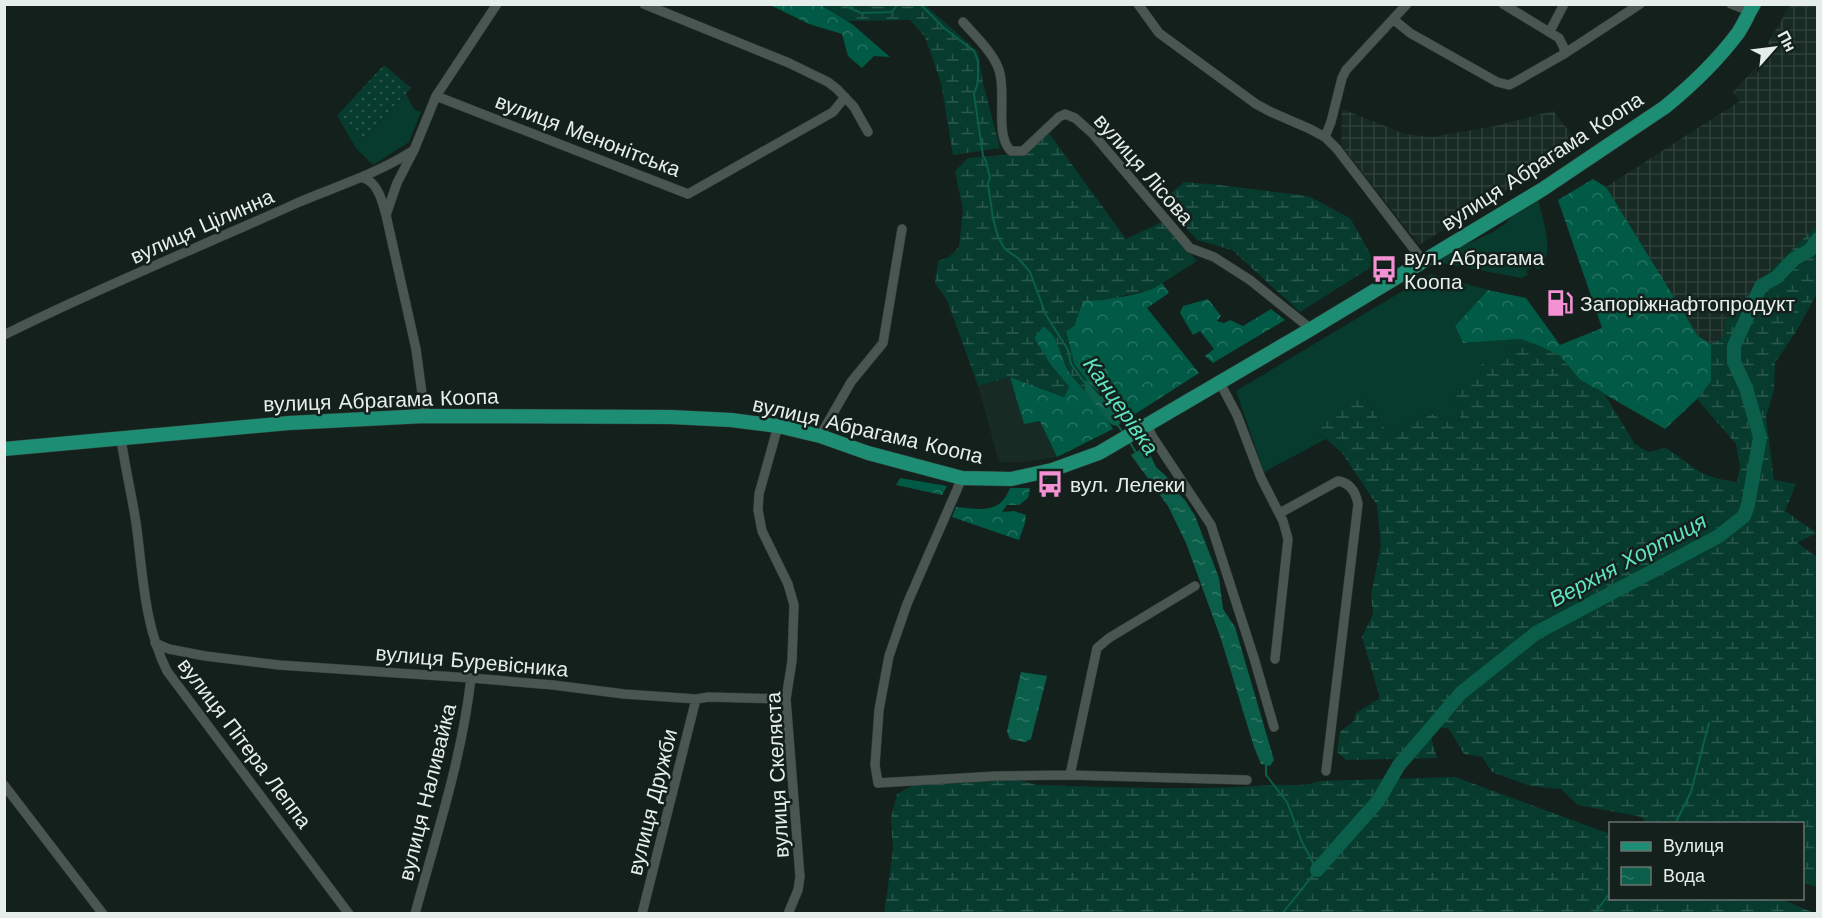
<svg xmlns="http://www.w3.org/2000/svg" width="1822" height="918" font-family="'Work Sans',sans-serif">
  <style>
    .built { fill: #172b24 }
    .industrial { fill: url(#industrial-grid) }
    .grass { fill: #073b2d }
    .forest { fill: url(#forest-crowns) }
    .wetland { fill: url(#wetland-marsh) }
    .park { fill: url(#park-dots) }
    .water { fill: url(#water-ripples) }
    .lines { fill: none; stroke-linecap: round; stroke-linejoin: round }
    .stream { stroke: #0b5f4a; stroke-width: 2 }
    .river { stroke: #0b5f4a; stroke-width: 14 }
    .street-casing { stroke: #343c39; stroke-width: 10 }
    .primary-casing { stroke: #343c39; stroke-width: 15 }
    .street { stroke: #495651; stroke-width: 9 }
    .primary { stroke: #1d8d74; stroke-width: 14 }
    .labels { text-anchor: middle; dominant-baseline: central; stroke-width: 5; stroke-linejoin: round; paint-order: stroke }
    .street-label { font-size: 21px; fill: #e6eeeb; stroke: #14201c }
    .poi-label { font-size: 21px; fill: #e6eeeb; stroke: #14201c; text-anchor: start }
    .water-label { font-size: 22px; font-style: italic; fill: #5ee5bd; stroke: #14201c }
  </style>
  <defs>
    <pattern id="industrial-grid" width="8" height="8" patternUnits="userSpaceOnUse" patternTransform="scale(1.5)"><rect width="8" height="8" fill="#172b24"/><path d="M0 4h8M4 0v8" fill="none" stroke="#2e4039"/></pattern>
    <pattern id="forest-crowns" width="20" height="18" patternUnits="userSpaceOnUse" patternTransform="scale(1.5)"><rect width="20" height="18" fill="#015a45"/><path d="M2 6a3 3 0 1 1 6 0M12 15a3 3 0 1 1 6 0" fill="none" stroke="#267260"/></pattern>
    <pattern id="wetland-marsh" width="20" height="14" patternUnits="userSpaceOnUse" patternTransform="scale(1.5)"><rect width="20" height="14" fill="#073b2d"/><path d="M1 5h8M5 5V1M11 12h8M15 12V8" fill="none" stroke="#2b584c"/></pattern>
    <pattern id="park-dots" width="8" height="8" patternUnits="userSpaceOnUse" patternTransform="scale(1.5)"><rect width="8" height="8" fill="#073b2d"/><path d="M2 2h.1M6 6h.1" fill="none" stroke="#2b584c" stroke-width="1.8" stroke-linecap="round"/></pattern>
    <pattern id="water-ripples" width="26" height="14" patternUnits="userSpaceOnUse" patternTransform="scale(1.5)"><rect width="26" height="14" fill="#0b5f4a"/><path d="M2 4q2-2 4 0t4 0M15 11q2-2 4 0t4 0" fill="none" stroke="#2f7664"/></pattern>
  </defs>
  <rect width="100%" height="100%" fill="#14201c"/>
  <!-- built -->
  <path class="built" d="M 1010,377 L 1024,424 L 1040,420 L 1057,457 L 1021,462 L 999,462 L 978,386 Z"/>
  <!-- industrial -->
  <path class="industrial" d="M 1790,5 L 1817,5 L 1817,225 L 1770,271 L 1722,339 L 1711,344 L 1698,336 L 1606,187 L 1740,101 L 1733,92 L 1770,52 L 1765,48 Z
    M 1342,109 L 1405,134 L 1432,137 L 1495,126 L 1553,111 L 1579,144 L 1419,245 L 1341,145 Z"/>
  <!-- grass -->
  <path class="grass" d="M 406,94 L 414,109 L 421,112 L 409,142 L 373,165 L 356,148 L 337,116 L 365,138 Z
    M 1538,199 C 1542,220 1557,253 1538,270 L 1534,265 L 1526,271 L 1528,275 L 1521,278 L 1437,262 L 1452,251 L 1493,232 L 1505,224 L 1515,213 Z
    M 1431,274 L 1488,290 L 1455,326 L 1463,343 L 1521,339 L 1537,345 L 1509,351 L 1465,385 L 1453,399 L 1461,419 L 1450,423 L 1430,413 L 1387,433 L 1366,399 L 1319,433 L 1326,439 L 1264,472 L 1236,391 Z"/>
  <!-- forest -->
  <path class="forest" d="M 770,5 L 821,5 L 852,24 L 890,57 L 874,56 L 862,68 L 848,56 L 842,34 L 809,24 Z
    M 1593,179 L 1606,187 L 1698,336 L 1711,344 L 1711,382 L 1697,399 L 1665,429 L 1580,380 L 1560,356 L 1537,345 L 1521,339 L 1463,343 L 1455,326 L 1488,290 L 1526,298 L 1560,345 L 1602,328 L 1558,200 Z
    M 1162,283 L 1169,293 L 1147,308 L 1199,373 L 1129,418 L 1113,402 L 1099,393 L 1087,381 L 1074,364 L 1066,331 L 1074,326 L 1083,301 C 1108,299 1141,297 1162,283 Z
    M 1208,299 L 1221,316 L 1217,321 L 1224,323 L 1230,320 L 1243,326 L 1271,309 L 1285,320 L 1213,363 L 1205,356 L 1214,349 L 1200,331 L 1193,335 L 1180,313 L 1183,306 Z
    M 1043,326 L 1052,332 L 1060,346 L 1068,371 L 1106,416 L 1113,429 L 1057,457 L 1040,421 L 1024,424 L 1010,377 L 1064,397 L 1069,387 L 1050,364 L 1034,338 Z
    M 900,478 L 947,486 L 942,495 L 896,485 Z
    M 1010,488 L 1030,488 L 1028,498 L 1019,505 L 1007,505 L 1002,512 L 1014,511 L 1026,515 L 1025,523 L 1019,540 L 952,517 L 956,507 C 979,509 1000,515 1010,488 Z"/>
  <!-- wetland -->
  <path class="wetland" d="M 821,5 L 925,5 L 978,52 L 983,83 L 1000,148 L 953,155 L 941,83 L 925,37 L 910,20 L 847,21 Z
    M 1049,133 L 1126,239 L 1164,221 L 1197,261 L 1153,289 L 1105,300 L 1083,301 L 1074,326 L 1066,331 L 1074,364 L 1087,381 L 1084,381 L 1085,391 C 1080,385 1074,379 1069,372 C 1059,356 1060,337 1043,326 L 1034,338 L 1050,364 L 1069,387 L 1064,397 L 1010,377 L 978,386 L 947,300 L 935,283 L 938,261 L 949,257 L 959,247 L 963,210 L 955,171 L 968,158 L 1026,153 Z
    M 1184,182 L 1219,185 L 1308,196 L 1350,218 L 1376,264 L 1300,312 L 1232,250 L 1197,240 L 1162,201 Z
    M 1817,225 L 1817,293 L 1797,330 L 1775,363 L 1774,390 L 1766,417 L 1774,480 L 1796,484 L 1785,511 L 1817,533 L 1797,543 L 1817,557 L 1817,887 L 1804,883 L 1802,874 L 1802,824 L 1645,823 L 1642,817 L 1578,805 L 1561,789 L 1530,786 L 1492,772 L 1482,757 L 1464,754 L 1449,729 L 1440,727 L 1431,737 L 1437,758 L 1346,760 L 1337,752 L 1340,732 L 1354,721 L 1356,713 L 1380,698 L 1362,637 L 1373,614 L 1371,594 L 1381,546 L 1377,505 L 1342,453 L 1318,432 L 1342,399 L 1366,399 L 1387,433 L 1430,413 L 1450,423 L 1461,419 L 1453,399 L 1482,364 L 1509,351 L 1537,345 L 1560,356 L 1580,380 L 1603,392 L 1635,444 L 1648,452 L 1666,448 C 1676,454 1684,461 1694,468 C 1706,477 1722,480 1737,482 L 1740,466 L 1736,444 L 1697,399 L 1711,382 L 1711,344 L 1722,339 L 1726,319 L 1770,271 Z
    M 1455,777 L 1610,834 L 1610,898 L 1781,899 L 1817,914 L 884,914 L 893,850 L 891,818 L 897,794 L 922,780 L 1014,779 L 1038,785 C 1115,787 1193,791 1270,785 C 1290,784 1299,788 1320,781 Z"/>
  <!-- park -->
  <path class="park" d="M 384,65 L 411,88 L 365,138 L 337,116 Z"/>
  <!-- water -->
  <path class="water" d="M 1084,381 L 1087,381 L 1099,395 L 1113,402 L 1121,409 L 1126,408 L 1129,415 L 1129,418 L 1116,426 L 1111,424 L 1085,391 Z
    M 1146,446 L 1156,467 L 1167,477 L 1174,489 L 1185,500 L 1195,516 L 1219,578 L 1223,609 L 1235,627 L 1274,760 L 1270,766 L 1261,764 L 1254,747 L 1221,639 L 1186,543 L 1168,506 L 1131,455 Z
    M 1021,672 L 1047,676 L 1031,739 L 1025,742 L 1010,739 L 1007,731 Z"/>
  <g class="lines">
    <!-- stream -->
    <path class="stream" d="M 841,4 L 861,13 L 892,12 L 898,4
      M 920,4 L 944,28 L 974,51 L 978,61 L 978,82 L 974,94 L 983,156 C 988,162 987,170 990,177 L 988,184 L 993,218 L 998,237 L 1005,249 L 1018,258 L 1030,272 L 1046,315 L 1068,350 L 1071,364 L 1084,382
      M 1117,424 L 1124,434
      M 1129,441 L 1137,454
      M 1266,764 L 1266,775 L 1287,802 L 1302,842 L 1317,870 L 1282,914
      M 1675,824 L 1691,792 L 1709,723
      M 1594,914 L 1610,893"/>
    <!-- river -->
    <path class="river" d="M 1317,870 L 1378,801 L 1399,765 L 1461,693 L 1536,633 L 1719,536 L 1744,516 L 1748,505 L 1760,437 L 1746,388 L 1734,362 L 1734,346 L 1761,286 L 1777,277 L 1794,259 L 1810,250 L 1818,239"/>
    <defs>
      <path id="street" d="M 644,4 L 789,63 L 828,82 L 837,89 L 854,107 L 868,132
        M 1138,4 L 1159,33 L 1256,104 L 1271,112 L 1310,129 L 1325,137 L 1337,149 L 1423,261
        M 1503,4 L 1559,38 L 1564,48 L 1564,54
        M 1731,4 L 1750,11
        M 1393,19 L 1410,33 L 1497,82 L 1509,85 L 1515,82 L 1564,54 L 1640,4
        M 963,22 C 975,36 993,52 999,70 C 1007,93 994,135 1011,151 L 1023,151 L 1059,117 L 1065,114 L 1075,118 L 1093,134 L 1190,248 L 1214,257 L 1250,280 L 1311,329
        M 1550,31 L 1564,4
        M 436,96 L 688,194 L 833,112 L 845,97
        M 1325,137 L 1331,122 L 1342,78 L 1346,70 L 1407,4
        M 363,178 C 378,182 382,201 386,215
        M 4,335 C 100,287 200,247 297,203 C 337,186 377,174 414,150
        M 1219,381 L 1237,415 L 1261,478 L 1283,521 L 1288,539 L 1275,659
        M 425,416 L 416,349 L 386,215 L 397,183 L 414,150 L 436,96 L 497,4
        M 1147,425 L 1152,436 L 1211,525 L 1254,658 L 1274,727
        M 778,426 L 759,494 L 758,510 L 762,531 L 788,584 L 794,605 L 792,661 L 786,699 L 800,877 L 798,890 L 788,914
        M 820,436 L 851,382 L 883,343 L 902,229
        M 121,438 C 125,469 133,499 137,530 C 143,578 145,627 167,671 L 349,914
        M 962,478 L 907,604 L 889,656 L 879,710 L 875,765 L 878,783 L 996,776 L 1070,775 L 1247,780
        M 1280,513 L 1338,481 C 1351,483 1356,493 1358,504 L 1326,771
        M 155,643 L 169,649 L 205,656 L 279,665 L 471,678 L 553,685 L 624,694 L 696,699 L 709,697 L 786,699
        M 1070,775 L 1097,648 L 1109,638 L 1195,586
        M 4,785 L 103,914
        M 415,914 C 436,836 462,758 471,678
        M 642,914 L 696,699"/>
      <path id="primary" d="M 4,449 L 289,423 L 425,416 L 671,417 L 731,420 L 778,426 L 820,436 L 868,453 L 962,478 L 1011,479 L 1052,470 L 1099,453 L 1311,329 L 1543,189 L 1665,107 C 1692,85 1717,61 1738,33 C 1744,24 1748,14 1754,4"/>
    </defs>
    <!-- street casing -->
    <use href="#street" class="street-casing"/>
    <!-- primary casing -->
    <use href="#primary" class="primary-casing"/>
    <!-- street -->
    <use href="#street" class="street"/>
    <!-- primary -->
    <use href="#primary" class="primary"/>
  </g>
  <!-- icons -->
  <defs>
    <symbol id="bus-bare" viewBox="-9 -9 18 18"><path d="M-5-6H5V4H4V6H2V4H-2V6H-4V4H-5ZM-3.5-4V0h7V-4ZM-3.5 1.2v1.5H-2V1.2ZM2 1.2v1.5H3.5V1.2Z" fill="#f491d4" stroke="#14201c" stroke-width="2.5" paint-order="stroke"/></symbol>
    <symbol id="fuel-bare" viewBox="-9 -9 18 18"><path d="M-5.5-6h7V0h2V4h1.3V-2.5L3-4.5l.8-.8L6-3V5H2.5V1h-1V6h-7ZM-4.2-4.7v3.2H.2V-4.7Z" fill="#f491d4" stroke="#14201c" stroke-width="2.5" paint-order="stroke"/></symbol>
  </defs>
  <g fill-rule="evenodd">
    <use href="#bus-bare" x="1365" y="250" width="38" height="38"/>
    <use href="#fuel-bare" x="1541" y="284" width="38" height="38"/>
    <use href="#bus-bare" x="1031" y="465" width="38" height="38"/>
  </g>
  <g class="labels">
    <!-- street labels -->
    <g class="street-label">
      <text transform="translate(588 135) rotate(21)">вулиця Менонітська</text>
      <text transform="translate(1542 161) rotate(-33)">вулиця Абрагама Коопа</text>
      <text transform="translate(1144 169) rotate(49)">вулиця Лісова</text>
      <text transform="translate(202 226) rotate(-24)">вулиця Цілинна</text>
      <text transform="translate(381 400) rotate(-2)">вулиця Абрагама Коопа</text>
      <text transform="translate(868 430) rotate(13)">вулиця Абрагама Коопа</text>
      <text transform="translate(472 661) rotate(5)">вулиця Буревісника</text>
      <text transform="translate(245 743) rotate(53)">вулиця Пітера Леппа</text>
      <text transform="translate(777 775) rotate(-93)">вулиця Скеляста</text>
      <text transform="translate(427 792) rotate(-76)">вулиця Наливайка</text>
      <text transform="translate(652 802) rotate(-76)">вулиця Дружби</text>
    </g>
    <!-- poi labels -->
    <g class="poi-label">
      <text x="1404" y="257">вул. Абрагама<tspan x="1404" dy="24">Коопа</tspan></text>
      <text x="1580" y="303">Запоріжнафтопродукт</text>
      <text x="1070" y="484">вул. Лелеки</text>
    </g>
    <!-- water labels -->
    <g class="water-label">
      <text transform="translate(1121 406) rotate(55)">Канцерівка</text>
      <text transform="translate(1628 560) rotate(-28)">Верхня Хортиця</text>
    </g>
  </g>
  <!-- border -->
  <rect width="1822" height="918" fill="none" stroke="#e6eeeb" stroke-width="12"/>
  <!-- legend -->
  <rect x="1609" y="822" width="195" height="78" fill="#14201c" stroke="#68726f" stroke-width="1.5"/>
  <rect x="1621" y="842" width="30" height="9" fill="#1d8d74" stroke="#68726f" stroke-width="1.5"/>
  <text x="1663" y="852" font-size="18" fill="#e6eeeb">Вулиця</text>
  <rect x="1621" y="867" width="30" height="18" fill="url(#water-ripples)" stroke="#68726f" stroke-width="1.5"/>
  <text x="1663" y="882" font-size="18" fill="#e6eeeb">Вода</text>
  <!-- north arrow -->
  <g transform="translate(1774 48) rotate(62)" stroke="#14201c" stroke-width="4.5" paint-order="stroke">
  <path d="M0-4.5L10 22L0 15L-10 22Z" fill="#e6eeeb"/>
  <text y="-9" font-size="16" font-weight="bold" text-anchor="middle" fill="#e6eeeb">Пн</text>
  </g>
</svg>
